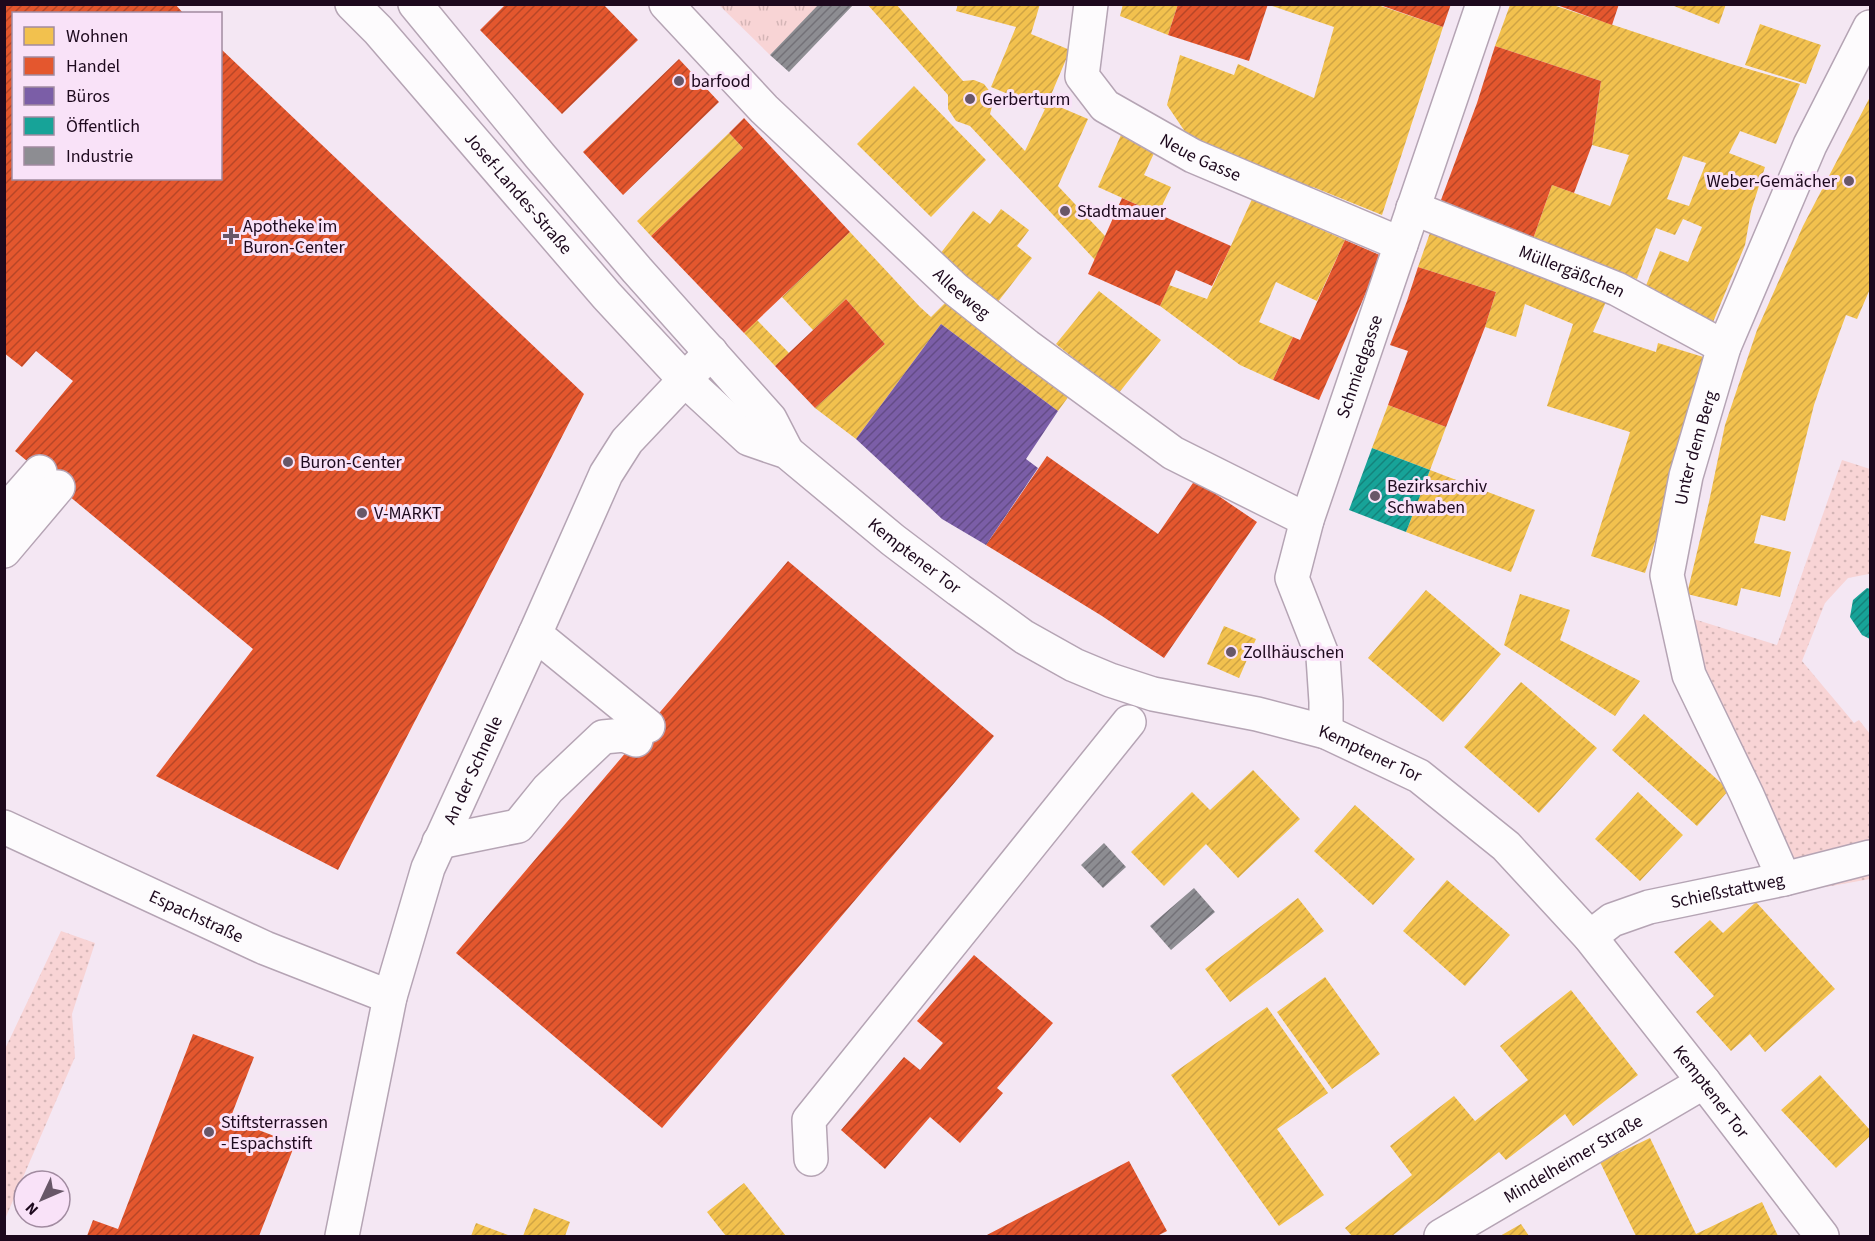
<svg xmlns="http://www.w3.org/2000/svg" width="1875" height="1241" font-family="'Source Sans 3',sans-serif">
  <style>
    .grass { fill: url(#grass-dots) }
    .park { fill: url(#park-tufts) }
    .homes { fill: url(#homes-hatch); fill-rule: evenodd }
    .shops { fill: url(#shops-hatch) }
    .offices { fill: url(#offices-hatch) }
    .public { fill: url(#public-hatch) }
    .industry { fill: url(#industry-hatch) }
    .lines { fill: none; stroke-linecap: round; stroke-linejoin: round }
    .minor-casing { stroke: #b5a4b4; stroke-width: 36 }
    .major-casing { stroke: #b5a4b4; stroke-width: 36 }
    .minor { stroke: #fdfbfd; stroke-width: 33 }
    .major { stroke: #fdfbfd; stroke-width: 33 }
    .poi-dot { fill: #685768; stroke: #f9e2f8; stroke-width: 2 }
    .labels { text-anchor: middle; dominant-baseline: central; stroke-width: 6; stroke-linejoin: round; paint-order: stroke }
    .poi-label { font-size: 18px; fill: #1d091d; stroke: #f9e2f8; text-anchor: start }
    .street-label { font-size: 18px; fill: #1d091d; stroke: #f9e2f8 }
  </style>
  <defs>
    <pattern id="grass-dots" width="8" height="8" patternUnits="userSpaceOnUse" patternTransform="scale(1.5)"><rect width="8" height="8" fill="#f8d4d5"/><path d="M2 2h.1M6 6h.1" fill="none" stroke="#d4b5b6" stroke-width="1.8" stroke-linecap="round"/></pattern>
    <pattern id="park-tufts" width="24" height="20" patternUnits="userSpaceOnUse" patternTransform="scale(1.5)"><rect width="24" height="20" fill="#f8d4d5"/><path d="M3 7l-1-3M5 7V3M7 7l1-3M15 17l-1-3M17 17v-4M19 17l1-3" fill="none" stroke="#d4b5b6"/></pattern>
    <pattern id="homes-hatch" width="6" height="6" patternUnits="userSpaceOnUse" patternTransform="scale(1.5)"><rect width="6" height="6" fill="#f2c14e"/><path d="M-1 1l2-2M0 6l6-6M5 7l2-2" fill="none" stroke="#cfa444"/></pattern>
    <pattern id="shops-hatch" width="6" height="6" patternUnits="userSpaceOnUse" patternTransform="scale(1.5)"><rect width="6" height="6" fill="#e4572e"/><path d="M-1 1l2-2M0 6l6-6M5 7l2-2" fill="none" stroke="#b84627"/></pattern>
    <pattern id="offices-hatch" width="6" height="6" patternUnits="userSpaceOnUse" patternTransform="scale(1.5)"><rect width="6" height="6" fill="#7b5ea7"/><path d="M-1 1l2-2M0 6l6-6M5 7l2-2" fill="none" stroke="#644c87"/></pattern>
    <pattern id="public-hatch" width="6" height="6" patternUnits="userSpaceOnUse" patternTransform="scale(1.5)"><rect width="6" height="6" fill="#17a398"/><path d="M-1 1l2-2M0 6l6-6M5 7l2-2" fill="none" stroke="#14837b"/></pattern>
    <pattern id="industry-hatch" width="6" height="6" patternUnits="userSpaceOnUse" patternTransform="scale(1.5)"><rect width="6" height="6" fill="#8d8d92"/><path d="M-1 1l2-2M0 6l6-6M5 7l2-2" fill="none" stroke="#737177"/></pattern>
  </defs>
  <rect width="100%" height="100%" fill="#f4e7f3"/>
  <!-- grass -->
  <path class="grass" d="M 1842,460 L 1870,469 L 1870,568 L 1869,574 L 1848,578 L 1825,603 L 1802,661 L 1854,723 L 1859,720 L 1870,734 L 1870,850 L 1790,871 L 1696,673 L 1684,616 L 1777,645 Z
    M 1870,864 L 1870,879 L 1826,887 L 1802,880 Z
    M 61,931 L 95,943 L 72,1014 L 75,1057 L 5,1219 L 5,1049 Z"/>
  <!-- park -->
  <path class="park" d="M 719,5 L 819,5 L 770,55 Z"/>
  <!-- homes -->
  <path class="homes" d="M 867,4 L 896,4 L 963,81 L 974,80 L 984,84 L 991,93 L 993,103 L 990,114 L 1025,151 L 1045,109 L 991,87 L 1016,27 L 956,11 L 958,4 L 1040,4 L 1031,34 L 1070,50 L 1048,102 L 1088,119 L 1058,186 L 1105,236 L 1095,260 L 970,126 L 956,121 L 948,109 L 948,95 Z
    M 1123,4 L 1178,4 L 1168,35 L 1120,16 Z
    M 1266,4 L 1375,4 L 1443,27 L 1382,215 L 1313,187 L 1309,196 L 1192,142 L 1167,105 L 1180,55 L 1234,75 L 1238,64 L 1314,98 L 1334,27 Z
    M 1669,4 L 1726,4 L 1719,24 Z
    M 1510,5 L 1553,5 L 1731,64 L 1800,84 L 1776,144 L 1740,131 L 1729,153 L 1765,167 L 1751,211 L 1745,245 L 1711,327 L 1645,288 L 1660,251 L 1688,262 L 1702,227 L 1683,219 L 1675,235 L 1656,228 L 1637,279 L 1532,242 L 1552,185 L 1610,206 L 1629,155 L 1592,145 L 1601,81 L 1495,46 ZM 1683,156 L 1706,163 L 1689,206 L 1667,199 Z
    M 1760,24 L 1821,45 L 1806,84 L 1745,65 Z
    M 914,86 L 986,160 L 931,217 L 857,144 Z
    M 1870,97 L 1870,289 L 1857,319 L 1846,315 L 1830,358 L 1814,405 L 1785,521 L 1761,515 L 1754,543 L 1791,552 L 1780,597 L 1741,588 L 1737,606 L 1687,594 L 1709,502 L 1725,425 L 1757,330 L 1803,226 Z
    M 729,133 L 743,148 L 651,236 L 637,221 Z
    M 1121,135 L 1155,151 L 1144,175 L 1171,187 L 1158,214 L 1098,187 Z
    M 1252,199 L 1345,240 L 1317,301 L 1276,282 L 1259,322 L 1293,337 L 1273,380 L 1240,365 L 1160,306 L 1169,285 L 1207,299 Z
    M 1001,209 L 1029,230 L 1017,246 L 1032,258 L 997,303 L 937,258 L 973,211 L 990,224 Z
    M 1431,230 L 1608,297 L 1593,332 L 1656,352 L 1658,343 L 1713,360 L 1645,573 L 1591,556 L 1630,432 L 1547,406 L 1573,324 L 1525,304 L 1516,337 L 1485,327 L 1496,292 L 1418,267 Z
    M 850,232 L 920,307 L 931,317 L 945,303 L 1069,396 L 1058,411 L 941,324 L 856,439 L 815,408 L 885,344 L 846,299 L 813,330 L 782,297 Z
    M 1099,291 L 1161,340 L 1118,394 L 1056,344 Z
    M 757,320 L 789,353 L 775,366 L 744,333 Z
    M 1388,405 L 1446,427 L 1430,470 L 1372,448 Z
    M 1430,470 L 1535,510 L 1511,572 L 1406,532 Z
    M 1426,590 L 1501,654 L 1443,722 L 1368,658 Z
    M 1520,594 L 1570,610 L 1560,640 L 1640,681 L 1615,716 L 1504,645 Z
    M 1224,626 L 1256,639 L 1239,678 L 1207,664 Z
    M 1521,682 L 1597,748 L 1539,813 L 1464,747 Z
    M 1644,714 L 1729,790 L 1697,826 L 1612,750 Z
    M 1253,770 L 1300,819 L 1238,878 L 1206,844 L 1164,886 L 1131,852 L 1192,792 L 1210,810 Z
    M 1638,792 L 1683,835 L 1640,881 L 1595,839 Z
    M 1355,805 L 1415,859 L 1373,905 L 1314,851 Z
    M 1447,880 L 1510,935 L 1465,986 L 1403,931 Z
    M 1298,898 L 1324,931 L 1230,1002 L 1205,969 Z
    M 1756,902 L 1835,989 L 1765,1052 L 1750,1034 L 1731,1051 L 1696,1012 L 1714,996 L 1674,952 L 1710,920 L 1723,933 Z
    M 1325,977 L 1380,1054 L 1332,1089 L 1277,1012 Z
    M 1571,990 L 1638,1075 L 1573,1126 L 1565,1114 L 1506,1160 L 1499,1152 L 1392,1236 L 1352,1236 L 1345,1228 L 1412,1175 L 1390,1146 L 1454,1096 L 1475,1121 L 1528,1080 L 1500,1046 Z
    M 1267,1007 L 1328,1093 L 1277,1129 L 1324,1195 L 1279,1226 L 1171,1075 Z
    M 1820,1075 L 1870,1130 L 1870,1136 L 1836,1168 L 1781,1110 Z
    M 1650,1138 L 1696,1234 L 1762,1202 L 1778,1236 L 1636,1236 L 1600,1162 Z
    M 744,1183 L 786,1236 L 726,1236 L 707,1212 Z
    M 534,1208 L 570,1222 L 565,1236 L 523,1236 Z
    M 476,1223 L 511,1236 L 471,1236 Z
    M 1521,1224 L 1529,1236 L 1500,1236 Z"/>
  <!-- shops -->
  <path class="shops" d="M 4,4 L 175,4 L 184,14 L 14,14 L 14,178 L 220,178 L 220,48 L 584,394 L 338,870 L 156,776 L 253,649 L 15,451 L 73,381 L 36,351 L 22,367 L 4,353 Z
    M 506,4 L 603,4 L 638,40 L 562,114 L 480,30 Z
    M 1178,4 L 1268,4 L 1249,61 L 1168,35 Z
    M 1377,4 L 1451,4 L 1443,27 Z
    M 1554,4 L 1619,4 L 1612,25 Z
    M 1495,46 L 1601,81 L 1592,145 L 1574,193 L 1552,185 L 1532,242 L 1438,208 L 1477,103 Z
    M 679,59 L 719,102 L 623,195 L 583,152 Z
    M 744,118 L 850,232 L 744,333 L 651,236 L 743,148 L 729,133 Z
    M 1122,198 L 1231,246 L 1212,286 L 1176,270 L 1160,306 L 1088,274 Z
    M 1345,240 L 1382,256 L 1319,400 L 1273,380 L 1293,337 L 1300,340 Z
    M 1418,267 L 1496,292 L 1485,327 L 1446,427 L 1388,405 L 1408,351 L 1390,345 L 1407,301 Z
    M 846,299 L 885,344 L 815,408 L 775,366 Z
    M 1047,456 L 1158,534 L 1195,480 L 1257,522 L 1164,658 L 1102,616 L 986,545 Z
    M 788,561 L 994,736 L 662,1128 L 456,953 Z
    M 974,955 L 1053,1023 L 997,1088 L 1003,1093 L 960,1143 L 930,1117 L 885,1169 L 841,1130 L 904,1057 L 920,1070 L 943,1043 L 917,1021 Z
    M 193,1034 L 254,1057 L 230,1119 L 295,1144 L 259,1236 L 87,1236 L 93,1220 L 118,1229 Z
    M 1129,1161 L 1167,1231 L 1157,1236 L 985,1236 Z"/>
  <!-- offices -->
  <path class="offices" d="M 941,324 L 1058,411 L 1026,459 L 1038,468 L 986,545 L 942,519 L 856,439 Z"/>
  <!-- public -->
  <path class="public" d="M 1372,448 L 1430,470 L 1406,532 L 1349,510 Z
    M 1867,588 L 1870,589 L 1870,639 L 1862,635 L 1850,617 L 1853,600 Z"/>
  <!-- industry -->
  <path class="industry" d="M 819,4 L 854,4 L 789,72 L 770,55 Z
    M 1104,843 L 1126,867 L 1103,888 L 1081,865 Z
    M 1194,888 L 1215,912 L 1171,950 L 1150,926 Z"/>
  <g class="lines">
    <defs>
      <g id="minor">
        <path id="s1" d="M 666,4 L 764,109 L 955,289 L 1027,346 L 1173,453 L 1307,520"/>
        <path id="s2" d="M 1091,4 L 1082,76 L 1105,106 L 1193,156 L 1401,244"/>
        <path id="s3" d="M 1413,208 L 1617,289 L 1724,347"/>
        <path d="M 4,513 L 40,472"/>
        <path d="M 4,551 L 58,487"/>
        <path d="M 535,634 L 648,726"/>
        <path id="s4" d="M 1326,732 L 1326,702 L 1323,657 L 1292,578 L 1307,520 L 1483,4"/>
        <path id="s5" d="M 4,827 L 265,948 L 390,997"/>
        <path d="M 439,842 L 518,826 L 548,789 L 603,737 L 624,735 L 636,740"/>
        <path id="s6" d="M 1784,879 L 1747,795 L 1689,675 L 1667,575 L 1686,476 L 1724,347 L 1810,145 L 1870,27"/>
        <path id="s7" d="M 1590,937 L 1612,920 L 1649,907 L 1784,879 L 1870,857"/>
        <path d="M 811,1159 L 809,1120 L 1129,722"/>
        <path id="s8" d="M 1441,1236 L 1704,1082"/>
      </g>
      <g id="major">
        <path id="s9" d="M 352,4 L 378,30 L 607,296 L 685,380 L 749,439 L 787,452 L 893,540 L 959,590 L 1024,637 L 1074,665 L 1110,680 L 1153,694 L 1257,714 L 1326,732 L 1419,776 L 1506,846 L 1590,937 L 1704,1082 L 1822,1236"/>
        <path d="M 415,4 L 540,156 L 637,270 L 770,419 L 787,452"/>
        <path id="s10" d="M 342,1236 L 390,997 L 428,868 L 535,634 L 606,474 L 627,441 L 711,352"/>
      </g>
    </defs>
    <!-- minor casing -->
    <use href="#minor" class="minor-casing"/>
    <!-- major casing -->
    <use href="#major" class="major-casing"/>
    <!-- minor -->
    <use href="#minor" class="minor"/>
    <!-- major -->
    <use href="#major" class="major"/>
  </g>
  <!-- markers -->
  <g class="poi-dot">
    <circle cx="679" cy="81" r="6"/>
    <circle cx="970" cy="99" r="6"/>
    <circle cx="1849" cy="181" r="6"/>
    <circle cx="1065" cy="211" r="6"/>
    <path d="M228 227h6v6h6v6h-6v6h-6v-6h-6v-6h6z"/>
    <circle cx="288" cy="462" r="6"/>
    <circle cx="1375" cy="496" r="6"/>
    <circle cx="362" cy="513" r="6"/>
    <circle cx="1231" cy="652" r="6"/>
    <circle cx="209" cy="1132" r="6"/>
  </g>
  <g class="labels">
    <!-- poi labels -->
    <g class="poi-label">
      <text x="691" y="81">barfood</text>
      <text x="982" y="99">Gerberturm</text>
      <text x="1837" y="181" text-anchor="end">Weber-Gemächer</text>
      <text x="1077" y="211">Stadtmauer</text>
      <text x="243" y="226">Apotheke im<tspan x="243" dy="21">Buron-Center</tspan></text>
      <text x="300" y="462">Buron-Center</text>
      <text x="1387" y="486">Bezirksarchiv<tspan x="1387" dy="21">Schwaben</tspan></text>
      <text x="374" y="513">V-MARKT</text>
      <text x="1243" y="652">Zollhäuschen</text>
      <text x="221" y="1122">Stiftsterrassen<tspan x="221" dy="21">- Espachstift</tspan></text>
    </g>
    <!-- street labels -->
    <g class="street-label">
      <text stroke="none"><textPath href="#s2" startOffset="219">Neue Gasse</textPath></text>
      <text stroke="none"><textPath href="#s9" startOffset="252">Josef-Landes-Straße</textPath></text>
      <text stroke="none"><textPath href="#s3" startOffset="171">Müllergäßchen</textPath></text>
      <text stroke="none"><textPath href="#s1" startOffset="414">Alleeweg</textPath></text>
      <text stroke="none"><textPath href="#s4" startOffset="382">Schmiedgasse</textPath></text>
      <text stroke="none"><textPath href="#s6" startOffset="458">Unter dem Berg</textPath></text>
      <text stroke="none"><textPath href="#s9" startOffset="794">Kemptener Tor</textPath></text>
      <text stroke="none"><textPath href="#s9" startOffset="1298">Kemptener Tor</textPath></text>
      <text stroke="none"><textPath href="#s10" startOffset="486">An der Schnelle</textPath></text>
      <text stroke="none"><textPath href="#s7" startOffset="147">Schießstattweg</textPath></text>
      <text stroke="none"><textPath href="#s5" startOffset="212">Espachstraße</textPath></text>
      <text stroke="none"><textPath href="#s9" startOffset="1784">Kemptener Tor</textPath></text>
      <text stroke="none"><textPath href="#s8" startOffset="153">Mindelheimer Straße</textPath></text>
    </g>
  </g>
  <!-- border -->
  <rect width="1875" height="1241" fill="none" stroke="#1d091d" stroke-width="12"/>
  <!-- legend -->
  <rect x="12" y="12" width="210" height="168" fill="#f9e2f8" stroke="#a18ba0" stroke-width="1.5"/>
  <rect x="24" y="27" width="30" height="18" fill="#f2c14e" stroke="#a18ba0" stroke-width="1.5"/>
  <text x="66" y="42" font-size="18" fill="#1d091d">Wohnen</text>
  <rect x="24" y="57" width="30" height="18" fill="#e4572e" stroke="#a18ba0" stroke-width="1.5"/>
  <text x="66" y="72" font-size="18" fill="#1d091d">Handel</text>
  <rect x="24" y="87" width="30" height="18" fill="#7b5ea7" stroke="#a18ba0" stroke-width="1.5"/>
  <text x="66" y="102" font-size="18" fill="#1d091d">Büros</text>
  <rect x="24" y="117" width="30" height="18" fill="#17a398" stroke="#a18ba0" stroke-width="1.5"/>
  <text x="66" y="132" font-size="18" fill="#1d091d">Öffentlich</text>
  <rect x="24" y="147" width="30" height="18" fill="#8d8d92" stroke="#a18ba0" stroke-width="1.5"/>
  <text x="66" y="162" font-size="18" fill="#1d091d">Industrie</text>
  <!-- north arrow -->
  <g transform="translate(42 1199) rotate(226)"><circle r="28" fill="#f9e2f8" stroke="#a18ba0" stroke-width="1.5"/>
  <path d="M0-4.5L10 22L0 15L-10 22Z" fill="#685768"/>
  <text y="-9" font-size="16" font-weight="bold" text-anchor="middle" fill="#1d091d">N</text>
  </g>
</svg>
